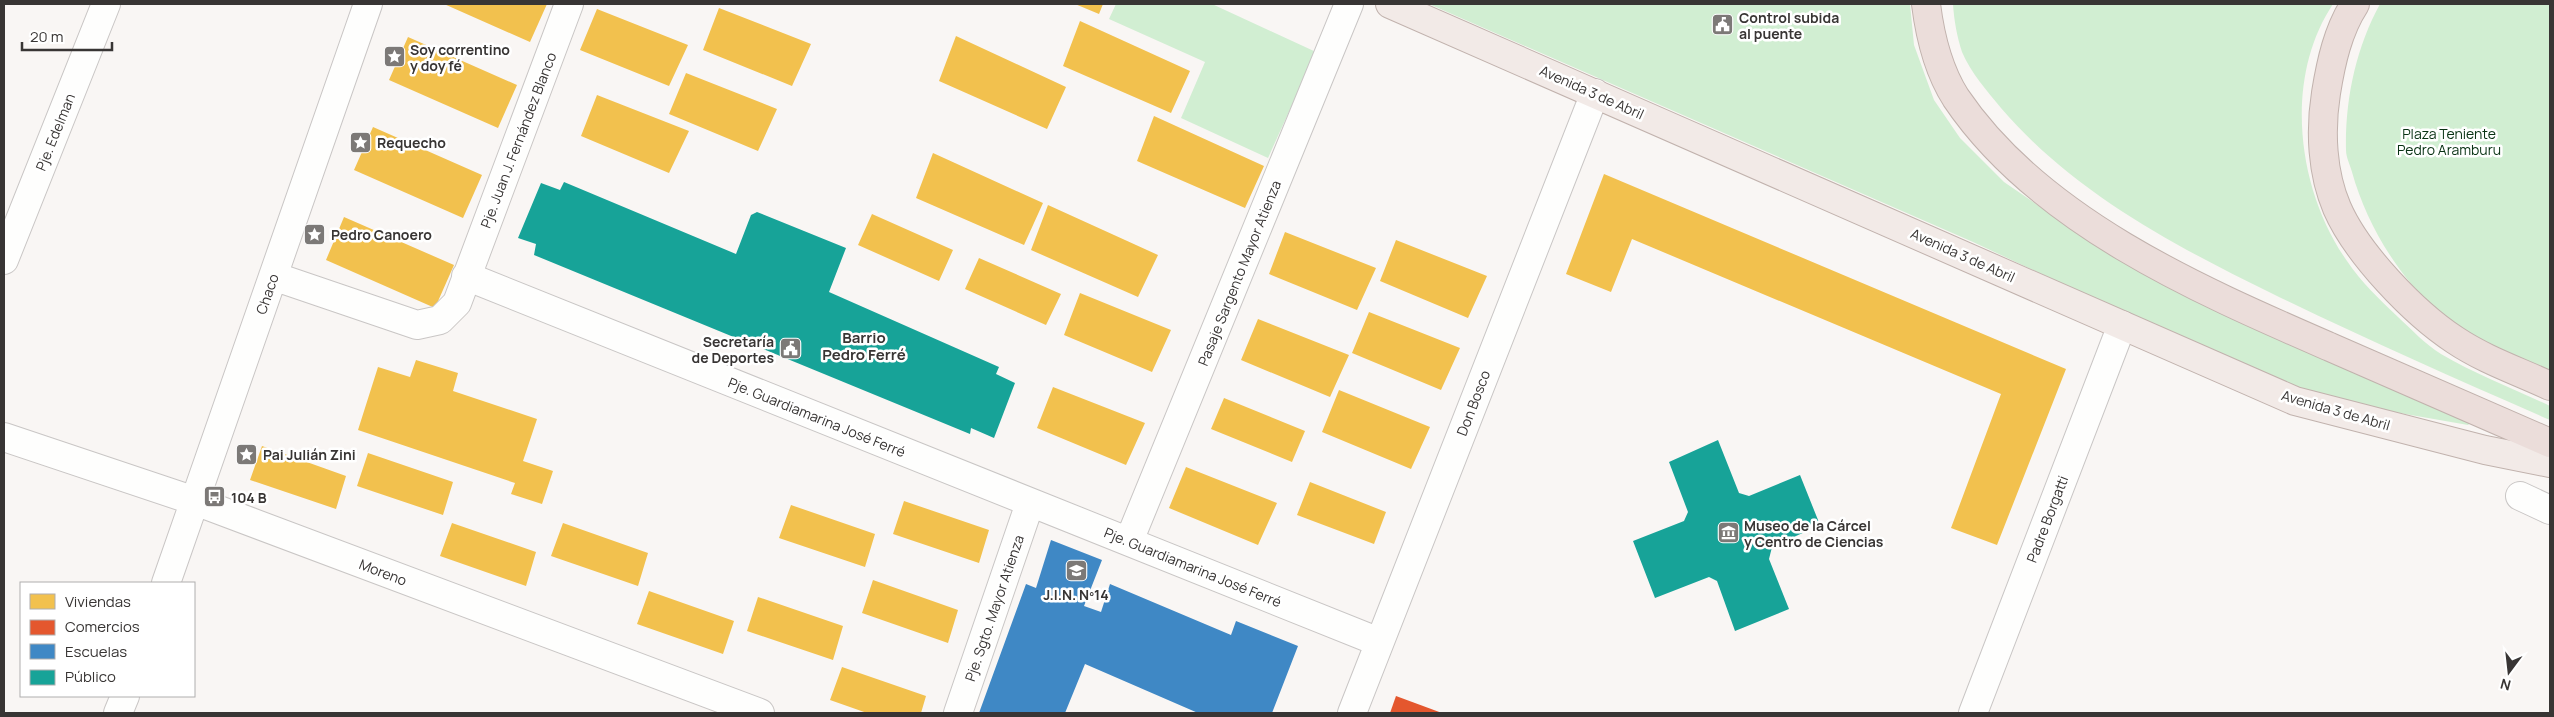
<svg xmlns="http://www.w3.org/2000/svg" width="2554" height="717" font-family="Manrope,sans-serif">
  <style>
    .green { fill: #d1eed2 }
    .homes { fill: #f2c14e }
    .shops { fill: #e4572e }
    .schools { fill: #3f88c5 }
    .public { fill: #17a398 }
    .lines { fill: none; stroke-linecap: round; stroke-linejoin: round }
    .minor-casing { stroke: #c9c6c5; stroke-width: 30 }
    .major-casing { stroke: #c1b2ad; stroke-width: 30 }
    .highway-casing { stroke: #c1b2ad; stroke-width: 30 }
    .minor { stroke: #fefefd; stroke-width: 28 }
    .major { stroke: #f2eae7; stroke-width: 28 }
    .highway { stroke: #ebddda; stroke-width: 28 }
    .labels { text-anchor: middle; dominant-baseline: central; stroke-width: 5; stroke-linejoin: round; paint-order: stroke }
    .poi-label { font-size: 14px; font-weight: bold; fill: #383534; stroke: #fff; text-anchor: start }
    .street-label { font-size: 14px; fill: #383534; stroke: #fff }
    .park-label { font-size: 14px; fill: #083213; stroke: #fff }
    .neighbourhood-label { font-size: 15px; font-weight: bold; fill: #383534; stroke: #fff }
  </style>
  <rect width="100%" height="100%" fill="#f9f6f4"/>
  <!-- green -->
  <path class="green" d="M 1116,4 L 1212,4 L 1316,52 L 1268,158 L 1181,118 L 1205,62 L 1109,19 Z
    M 1429,4 L 1910,4 L 1914,45 L 1934,100 L 1960,138 L 2004,182 L 2099,247 L 2225,312 L 2473,421 L 2468,425 L 2348,404 L 2314,394 L 2192,344 L 1973,242 Z
    M 1953,4 L 2333,4 C 2283,79 2297,190 2347,261 C 2361,282 2380,300 2398,317 C 2411,329 2426,345 2441,354 C 2475,374 2514,389 2550,406 L 2550,420 C 2456,379 2363,338 2271,293 C 2173,245 2073,192 2001,108 C 1987,91 1971,73 1962,52 C 1957,37 1954,20 1953,4 Z
    M 2380,4 L 2550,4 L 2550,376 C 2511,358 2471,340 2439,312 C 2398,277 2366,223 2352,172 C 2350,165 2346,157 2346,150 C 2345,99 2356,48 2380,4 Z"/>
  <!-- homes -->
  <path class="homes" d="M 444,4 L 547,4 L 530,42 Z
    M 1075,4 L 1103,4 L 1099,14 Z
    M 719,8 L 811,44 L 792,86 L 703,50 Z
    M 597,9 L 688,45 L 669,86 L 580,50 Z
    M 1080,21 L 1190,71 L 1171,113 L 1063,66 Z
    M 956,36 L 1066,87 L 1047,129 L 939,81 Z
    M 408,37 L 517,85 L 498,128 L 389,80 Z
    M 686,73 L 777,109 L 758,151 L 669,114 Z
    M 597,95 L 689,131 L 669,173 L 581,136 Z
    M 1154,116 L 1264,166 L 1245,208 L 1137,161 Z
    M 373,127 L 482,175 L 463,218 L 354,170 Z
    M 933,153 L 1043,203 L 1024,245 L 916,198 Z
    M 1604,174 L 2066,369 L 1997,545 L 1951,528 L 2001,394 L 1632,239 L 1611,292 L 1566,274 Z
    M 1048,205 L 1158,255 L 1138,297 L 1031,250 Z
    M 872,214 L 953,250 L 939,281 L 858,245 Z
    M 344,217 L 454,265 L 435,308 L 326,260 Z
    M 1285,232 L 1376,268 L 1357,310 L 1269,274 Z
    M 1396,240 L 1487,276 L 1468,318 L 1380,281 Z
    M 979,258 L 1061,294 L 1046,325 L 965,289 Z
    M 1080,293 L 1171,330 L 1152,372 L 1064,335 Z
    M 1369,312 L 1460,348 L 1441,390 L 1352,353 Z
    M 1258,319 L 1349,355 L 1330,397 L 1241,360 Z
    M 416,360 L 458,373 L 453,391 L 537,419 L 523,461 L 553,471 L 542,504 L 511,494 L 515,483 L 358,430 L 378,367 L 410,377 Z
    M 1053,387 L 1145,423 L 1126,465 L 1037,428 Z
    M 1339,390 L 1430,427 L 1411,469 L 1322,432 Z
    M 1224,398 L 1305,431 L 1292,462 L 1211,429 Z
    M 262,446 L 346,476 L 336,509 L 250,480 Z
    M 368,453 L 453,482 L 443,515 L 357,486 Z
    M 1186,467 L 1277,503 L 1258,545 L 1169,508 Z
    M 1310,482 L 1386,512 L 1374,544 L 1297,515 Z
    M 904,501 L 989,530 L 979,563 L 893,534 Z
    M 791,505 L 875,534 L 865,567 L 779,538 Z
    M 452,523 L 536,552 L 526,586 L 440,556 Z
    M 563,523 L 648,553 L 638,586 L 551,556 Z
    M 873,580 L 958,610 L 948,643 L 862,613 Z
    M 649,591 L 734,621 L 723,654 L 637,624 Z
    M 758,597 L 843,626 L 833,660 L 747,631 Z
    M 842,667 L 926,696 L 921,713 L 867,713 L 830,700 Z"/>
  <!-- shops -->
  <path class="shops" d="M 1396,696 L 1442,713 L 1390,713 Z"/>
  <!-- schools -->
  <path class="schools" d="M 1051,540 L 1102,560 L 1084,606 L 1101,612 L 1110,584 L 1231,635 L 1236,621 L 1298,646 L 1272,713 L 1198,713 L 1085,664 L 1065,713 L 979,713 L 1026,584 L 1036,588 Z"/>
  <!-- public -->
  <path class="public" d="M 564,182 L 736,254 L 751,215 L 757,212 L 846,248 L 829,292 L 999,367 L 996,374 L 1015,383 L 994,438 L 971,428 L 970,434 L 534,255 L 536,244 L 518,238 L 541,183 L 560,190 Z
    M 1718,440 L 1739,493 L 1749,496 L 1800,475 L 1820,525 L 1772,547 L 1769,559 L 1789,609 L 1735,631 L 1717,581 L 1709,577 L 1655,598 L 1633,541 L 1684,521 L 1688,512 L 1669,462 Z"/>
  <g class="lines">
    <defs>
      <path id="minor" d="M 4,260 L 106,4
        M 273,276 L 417,325 L 440,320 L 457,303 L 569,4
        M 466,276 L 1379,642
        M 4,437 L 195,501 L 760,713
        M 2520,496 L 2550,510
        M 1129,541 L 1349,4
        M 166,583 L 368,4
        M 118,713 L 125,696
        M 958,713 L 1030,503
        M 1352,713 L 1595,93
        M 1973,713 L 2122,325"/>
      <path id="major" d="M 1390,4 L 2295,401 L 2485,450 L 2550,463"/>
      <path id="highway" d="M 1926,4 C 1930,36 1938,70 1956,98 C 2039,221 2199,290 2330,347 C 2404,379 2477,411 2550,443
        M 2355,4 C 2338,30 2331,62 2326,93 C 2320,131 2322,173 2337,208 C 2357,254 2414,313 2455,340 C 2485,360 2518,371 2550,386"/>
    </defs>
    <!-- minor casing -->
    <use href="#minor" class="minor-casing"/>
    <!-- major casing -->
    <use href="#major" class="major-casing"/>
    <!-- highway casing -->
    <use href="#highway" class="highway-casing"/>
    <!-- minor -->
    <use href="#minor" class="minor"/>
    <!-- major -->
    <use href="#major" class="major"/>
    <!-- highway -->
    <use href="#highway" class="highway"/>
  </g>
  <!-- icons -->
  <defs>
    <symbol id="civic-square" viewBox="-11 -11 22 22"><rect x="-9" y="-9" width="18" height="18" rx="4" fill="#7c7977" stroke="#fff"/><path d="M-.6-6.5H3V-4.5H.6V-3L4-1V1h2V6H-6V1h2V-1L-.6-3ZM-1.2 2.5V6h2.4V2.5Z" fill="#fff"/></symbol>
    <symbol id="sight-square" viewBox="-11 -11 22 22"><rect x="-9" y="-9" width="18" height="18" rx="4" fill="#7c7977" stroke="#fff"/><path d="M0-6L1.8-2.2L6-1.7L2.9 1.2L3.7 5.4L0 3.3L-3.7 5.4L-2.9 1.2L-6-1.7L-1.8-2.2Z" fill="#fff"/></symbol>
    <symbol id="bus-square" viewBox="-11 -11 22 22"><rect x="-9" y="-9" width="18" height="18" rx="4" fill="#7c7977" stroke="#fff"/><path d="M-5-6H5V4H4V6H2V4H-2V6H-4V4H-5ZM-3.5-4V0h7V-4ZM-3.5 1.2v1.5H-2V1.2ZM2 1.2v1.5H3.5V1.2Z" fill="#fff"/></symbol>
    <symbol id="museum-square" viewBox="-11 -11 22 22"><rect x="-9" y="-9" width="18" height="18" rx="4" fill="#7c7977" stroke="#fff"/><path d="M0-6L6-3V-2H-6V-3ZM-5-1h2V3h-2ZM-1-1h2V3h-2ZM3-1h2V3H3ZM-6 4H6V6H-6Z" fill="#fff"/></symbol>
    <symbol id="school-square" viewBox="-11 -11 22 22"><rect x="-9" y="-9" width="18" height="18" rx="4" fill="#7c7977" stroke="#fff"/><path d="M0-5L7-2L0 1L-7-2ZM-4 1L0 2.5L4 1V4Q0 6-4 4Z" fill="#fff"/></symbol>
  </defs>
  <g fill-rule="evenodd">
    <use href="#civic-square" x="1710" y="12" width="25" height="25"/>
    <use href="#sight-square" x="382" y="44" width="25" height="25"/>
    <use href="#sight-square" x="348" y="130" width="25" height="25"/>
    <use href="#sight-square" x="302" y="222" width="25" height="25"/>
    <use href="#civic-square" x="778" y="336" width="25" height="25"/>
    <use href="#sight-square" x="234" y="442" width="25" height="25"/>
    <use href="#bus-square" x="202" y="484" width="25" height="25"/>
    <use href="#museum-square" x="1716" y="520" width="25" height="25"/>
    <use href="#school-square" x="1064" y="558" width="25" height="25"/>
  </g>
  <g class="labels">
    <!-- poi labels -->
    <g class="poi-label">
      <text x="1739" y="17">Control subida<tspan x="1739" dy="16">al puente</tspan></text>
      <text x="410" y="49">Soy correntino<tspan x="410" dy="16">y doy fé</tspan></text>
      <text x="377" y="142">Requecho</text>
      <text x="331" y="234">Pedro Canoero</text>
      <text x="774" y="341" text-anchor="end">Secretaría<tspan x="774" dy="16">de Deportes</tspan></text>
      <text x="263" y="454">Pai Julián Zini</text>
      <text x="231" y="497">104 B</text>
      <text x="1744" y="525">Museo de la Cárcel<tspan x="1744" dy="16">y Centro de Ciencias</tspan></text>
      <text x="1076" y="594" text-anchor="middle">J.I.N. Nº14</text>
    </g>
    <!-- street labels -->
    <g class="street-label">
      <text transform="translate(1592 92) rotate(24)">Avenida 3 de Abril</text>
      <text transform="translate(55 132) rotate(-68)">Pje. Edelman</text>
      <text transform="translate(518 140) rotate(-69)">Pje. Juan J. Fernández Blanco</text>
      <text transform="translate(1963 255) rotate(24)">Avenida 3 de Abril</text>
      <text transform="translate(1239 273) rotate(-68)">Pasaje Sargento Mayor Atienza</text>
      <text transform="translate(267 294) rotate(-71)">Chaco</text>
      <text transform="translate(1473 403) rotate(-69)">Don Bosco</text>
      <text transform="translate(2336 410) rotate(16)">Avenida 3 de Abril</text>
      <text transform="translate(817 417) rotate(22)">Pje. Guardiamarina José Ferré</text>
      <text transform="translate(2047 519) rotate(-69)">Padre Borgatti</text>
      <text transform="translate(1193 567) rotate(22)">Pje. Guardiamarina José Ferré</text>
      <text transform="translate(383 572) rotate(21)">Moreno</text>
      <text transform="translate(994 608) rotate(-71)">Pje. Sgto. Mayor Atienza</text>
    </g>
    <!-- park labels -->
    <g class="park-label">
      <text x="2449" y="133">Plaza Teniente<tspan x="2449" dy="16">Pedro Aramburu</tspan></text>
    </g>
    <!-- neighbourhood labels -->
    <g class="neighbourhood-label">
      <text x="864" y="337">Barrio<tspan x="864" dy="17">Pedro Ferré</tspan></text>
    </g>
  </g>
  <!-- border -->
  <rect width="2554" height="717" fill="none" stroke="#383534" stroke-width="10"/>
  <!-- legend -->
  <rect x="20" y="582" width="175" height="115" fill="#ffffff" stroke="#afaeae"/>
  <rect x="30" y="594" width="25" height="15" fill="#f2c14e" stroke="#afaeae"/>
  <text x="65" y="607" font-size="15" fill="#383534">Viviendas</text>
  <rect x="30" y="620" width="25" height="15" fill="#e4572e" stroke="#afaeae"/>
  <text x="65" y="632" font-size="15" fill="#383534">Comercios</text>
  <rect x="30" y="644" width="25" height="15" fill="#3f88c5" stroke="#afaeae"/>
  <text x="65" y="657" font-size="15" fill="#383534">Escuelas</text>
  <rect x="30" y="670" width="25" height="15" fill="#17a398" stroke="#afaeae"/>
  <text x="65" y="682" font-size="15" fill="#383534">Público</text>
  <!-- north arrow -->
  <g transform="translate(2509 672) rotate(195)" stroke="#ffffff" stroke-width="4" paint-order="stroke">
  <path d="M0-4L9 19L0 12L-9 19Z" fill="#383534"/>
  <text y="-8" font-size="14" font-weight="bold" text-anchor="middle" fill="#383534">N</text>
  </g>
  <!-- scale -->
  <path d="M22 42v8h90v-8" fill="none" stroke="#383534" stroke-width="2.5"/>
  <text x="30" y="42" font-size="15" fill="#383534" stroke="#ffffff" stroke-width="4" paint-order="stroke">20 m</text>
</svg>
